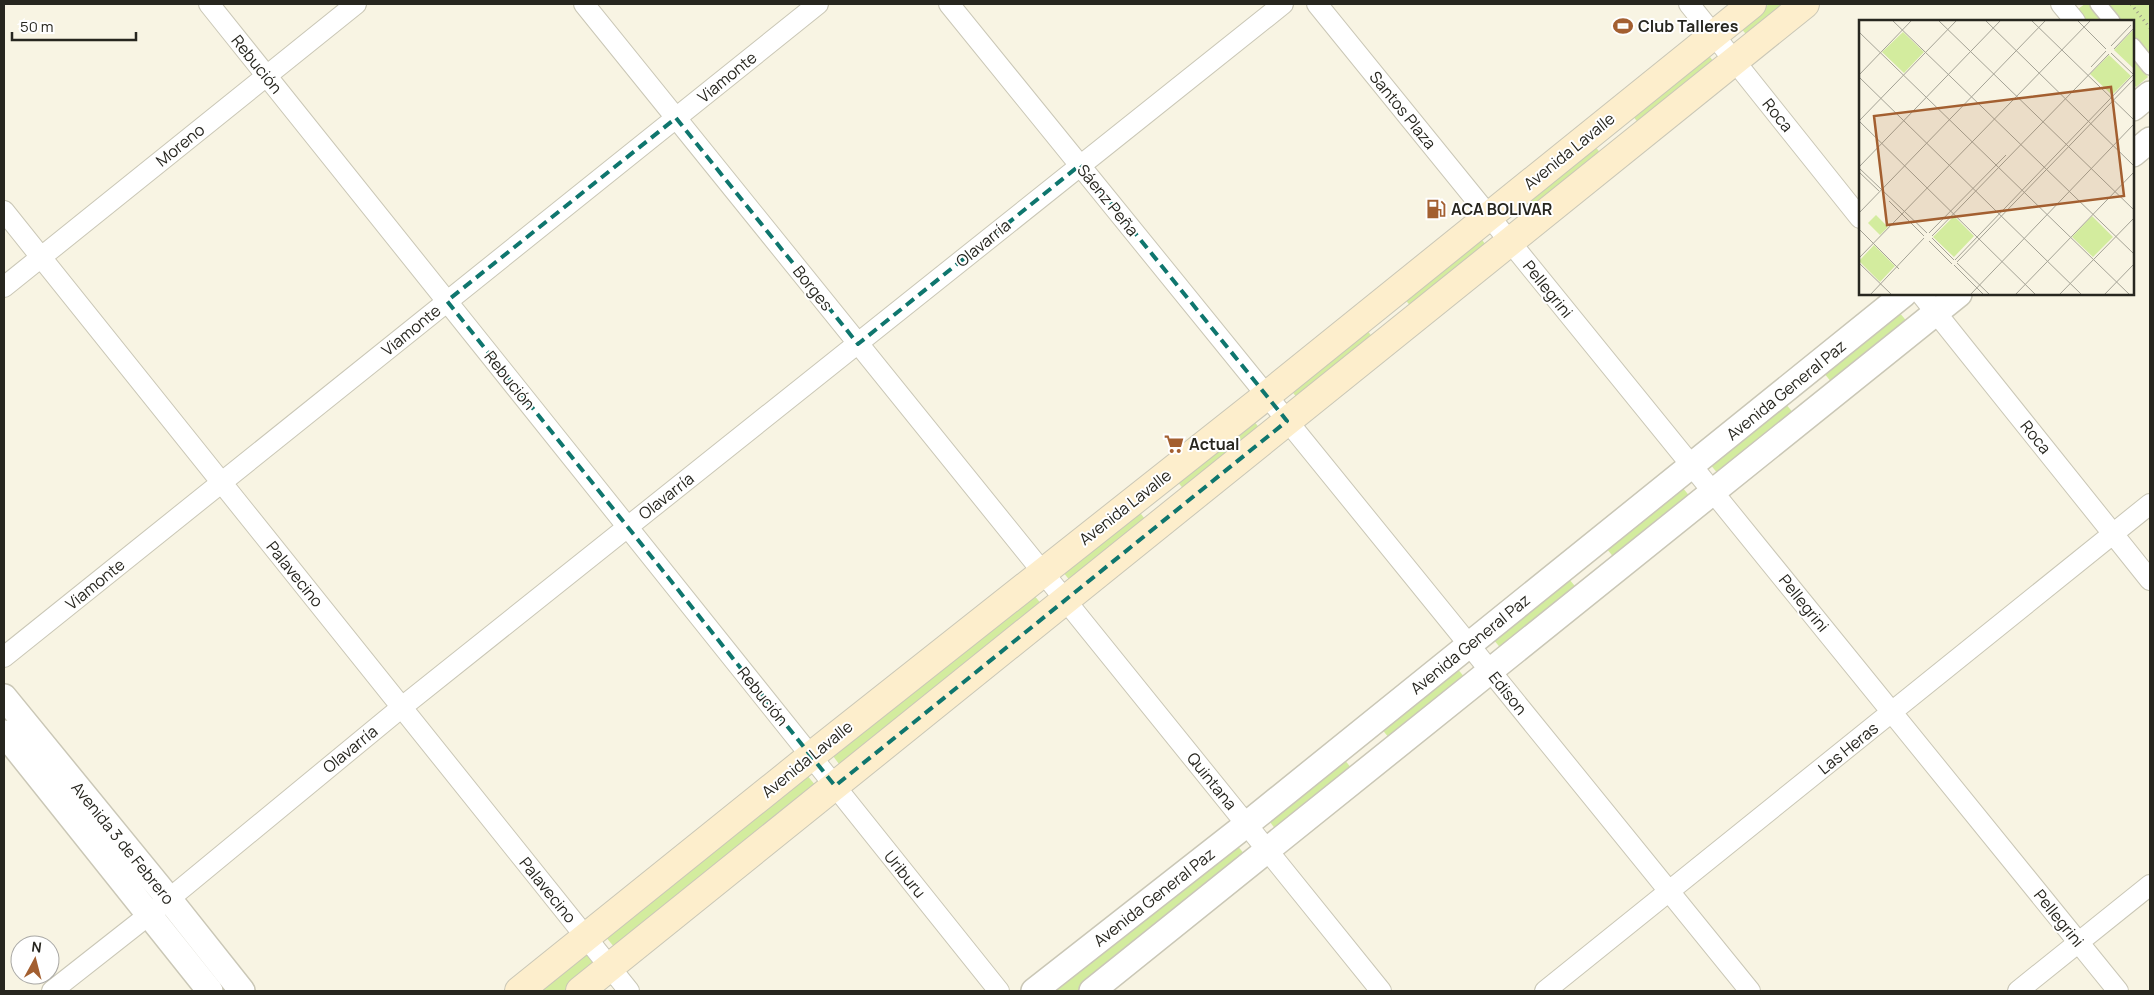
<svg xmlns="http://www.w3.org/2000/svg" width="2154" height="995" font-family="Manrope,sans-serif">
  <style>
    .green { fill: #d3ec9e }
    .lines { fill: none; stroke-linecap: round; stroke-linejoin: round }
    .pedestrian-casing { stroke: #cac7b6; stroke-width: 18 }
    .minor-casing { stroke: #cac7b6; stroke-width: 22 }
    .tertiary-casing { stroke: #cac7b6; stroke-width: 28 }
    .secondary-casing { stroke: #cac7b6; stroke-width: 30 }
    .path { stroke: #989689; stroke-width: 3; stroke-dasharray: 1 4; stroke-linecap: butt }
    .pedestrian { stroke: #fff; stroke-width: 15 }
    .minor { stroke: #fff; stroke-width: 20 }
    .tertiary { stroke: #fff; stroke-width: 25 }
    .secondary { stroke: #fdeecc; stroke-width: 28 }
    .marked { fill: none; stroke: #0f766e; stroke-width: 4; stroke-dasharray: 10 6; stroke-linejoin: round }
    .labels { text-anchor: middle; dominant-baseline: central; stroke-width: 4; stroke-linejoin: round; paint-order: stroke }
    .poi-label { font-size: 16px; font-weight: bold; fill: #27261f; stroke: #fff; text-anchor: start }
    .street-label { font-size: 16px; fill: #27261f; stroke: #fff }
    .inset-road { fill: none; stroke: #a4a295; stroke-width: 1 }
    .view { fill: #a35f30; fill-opacity: 0.15; stroke: #a35f30; stroke-width: 2.5 }
    .inset-edge { fill: none; stroke: #27261f; stroke-width: 2.5 }
  </style>
  <rect width="100%" height="100%" fill="#f8f4e3"/>
  <!-- green -->
  <path class="green" d="M 1769,4 L 1794,4 L 1750,39 L 1740,27 Z
    M 2085,4 L 2089,4 L 2103,21 L 2083,21 L 2075,11 Z
    M 2099,4 L 2150,4 L 2150,66 L 2133,44 L 2133,21 L 2114,21 Z
    M 1707,53 L 1717,66 L 1641,126 L 1631,114 Z
    M 2133,58 L 2148,77 L 2136,87 L 2133,83 Z
    M 1593,144 L 1603,156 L 1527,217 L 1517,205 Z
    M 1479,236 L 1489,249 L 1413,309 L 1403,297 Z
    M 1899,312 L 1909,324 L 1833,384 L 1823,372 Z
    M 1365,328 L 1375,340 L 1299,400 L 1289,388 Z
    M 1785,403 L 1795,415 L 1719,475 L 1709,463 Z
    M 1252,419 L 1262,431 L 1186,492 L 1176,480 Z
    M 1682,487 L 1692,499 L 1616,560 L 1606,548 Z
    M 1138,510 L 1148,523 L 1072,583 L 1062,571 Z
    M 1569,579 L 1579,591 L 1503,651 L 1493,639 Z
    M 1033,594 L 1043,606 L 842,768 L 833,756 Z
    M 1456,667 L 1466,679 L 1390,739 L 1380,727 Z
    M 1343,758 L 1353,770 L 1276,830 L 1267,818 Z
    M 806,774 L 816,786 L 615,948 L 605,936 Z
    M 1236,844 L 1246,856 L 1078,991 L 1053,991 Z
    M 587,953 L 597,965 L 564,991 L 540,991 Z"/>
  <g class="lines">
    <defs>
      <path id="pedestrian" d="M 2098,4 L 2112,21
        M 2133,46 L 2150,67"/>
      <path id="minor" d="M 209,4 L 999,991
        M 584,4 L 1381,991
        M 949,4 L 1750,991
        M 1317,4 L 2118,991
        M 1689,4 L 1860,218
        M 2061,4 L 2075,21
        M 4,211 L 629,991
        M 4,287 L 356,4
        M 1921,294 L 2150,580
        M 4,657 L 818,4
        M 52,991 L 169,899 L 402,707 L 1283,4
        M 1545,991 L 2150,504
        M 2018,991 L 2150,885"/>
      <path id="tertiary" d="M 2133,108 L 2150,94
        M 2133,154 L 2150,140
        M 4,697 L 169,899 L 242,991
        M 4,733 L 210,991
        M 1034,991 L 1247,824 L 1904,294
        M 1092,991 L 1959,294"/>
      <path id="secondary" d="M 519,991 L 811,756 L 1266,396 L 1752,4
        M 580,991 L 1805,4"/>
    </defs>
    <!-- pedestrian casing -->
    <use href="#pedestrian" class="pedestrian-casing"/>
    <!-- minor casing -->
    <use href="#minor" class="minor-casing"/>
    <!-- tertiary casing -->
    <use href="#tertiary" class="tertiary-casing"/>
    <!-- secondary casing -->
    <use href="#secondary" class="secondary-casing"/>
    <!-- path -->
    <path class="path" d="M 2131,4 L 2150,28"/>
    <!-- pedestrian -->
    <use href="#pedestrian" class="pedestrian"/>
    <!-- minor -->
    <use href="#minor" class="minor"/>
    <!-- tertiary -->
    <use href="#tertiary" class="tertiary"/>
    <!-- secondary -->
    <use href="#secondary" class="secondary"/>
  </g>
  <!-- marked area -->
  <path class="marked" d="M 676,118 L 858,344 L 1080,165 L 1287,421 L 835,786 L 447,301 Z"/>
  <!-- icons -->
  <defs>
    <symbol id="stadium-bare" viewBox="-9 -9 18 18"><path d="M0-5a6.5 5 0 1 0 0 10a6.5 5 0 1 0 0-10ZM-3.5-1.8h7v3.6h-7Z" fill="#a35f30" stroke="#fff" stroke-width="2.5" paint-order="stroke"/></symbol>
    <symbol id="fuel-bare" viewBox="-9 -9 18 18"><path d="M-5.5-6h7V0h2V4h1.3V-2.5L3-4.5l.8-.8L6-3V5H2.5V1h-1V6h-7ZM-4.2-4.7v3.2H.2V-4.7Z" fill="#a35f30" stroke="#fff" stroke-width="2.5" paint-order="stroke"/></symbol>
    <symbol id="supermarket-bare" viewBox="-9 -9 18 18"><path d="M-6-5.5h2.5l.6 2H6L4.5 2H-2.5L-4.4-4H-6ZM-1.5 3.2a1.3 1.3 0 1 0 .1 0ZM3 3.2a1.3 1.3 0 1 0 .1 0Z" fill="#a35f30" stroke="#fff" stroke-width="2.5" paint-order="stroke"/></symbol>
  </defs>
  <g fill-rule="evenodd">
    <use href="#stadium-bare" x="1609" y="12" width="28" height="28"/>
    <use href="#fuel-bare" x="1422" y="195" width="28" height="28"/>
    <use href="#supermarket-bare" x="1160" y="430" width="28" height="28"/>
  </g>
  <g class="labels">
    <!-- poi labels -->
    <g class="poi-label">
      <text x="1638" y="26">Club Talleres</text>
      <text x="1451" y="209">ACA BOLIVAR</text>
      <text x="1189" y="444">Actual</text>
    </g>
    <!-- street labels -->
    <g class="street-label">
      <text transform="translate(257 64) rotate(51)">Rebución</text>
      <text transform="translate(727 77) rotate(-39)">Viamonte</text>
      <text transform="translate(1403 110) rotate(51)">Santos Plaza</text>
      <text transform="translate(1778 115) rotate(51)">Roca</text>
      <text transform="translate(180 145) rotate(-39)">Moreno</text>
      <text transform="translate(1569 151) rotate(-39)">Avenida Lavalle</text>
      <text transform="translate(1108 200) rotate(51)">Sáenz Peña</text>
      <text transform="translate(983 243) rotate(-39)">Olavarría</text>
      <text transform="translate(813 288) rotate(51)">Borges</text>
      <text transform="translate(1548 289) rotate(51)">Pellegrini</text>
      <text transform="translate(411 330) rotate(-39)">Viamonte</text>
      <text transform="translate(510 380) rotate(51)">Rebución</text>
      <text transform="translate(1786 390) rotate(-39)">Avenida General Paz</text>
      <text transform="translate(2036 437) rotate(51)">Roca</text>
      <text transform="translate(666 496) rotate(-38)">Olavarría</text>
      <text transform="translate(1125 507) rotate(-38)">Avenida Lavalle</text>
      <text transform="translate(295 574) rotate(51)">Palavecino</text>
      <text transform="translate(95 584) rotate(-39)">Viamonte</text>
      <text transform="translate(1804 603) rotate(51)">Pellegrini</text>
      <text transform="translate(1470 644) rotate(-39)">Avenida General Paz</text>
      <text transform="translate(1508 693) rotate(51)">Edison</text>
      <text transform="translate(763 696) rotate(51)">Rebución</text>
      <text transform="translate(1848 748) rotate(-39)">Las Heras</text>
      <text transform="translate(350 749) rotate(-39)">Olavarría</text>
      <text transform="translate(807 759) rotate(-39)">Avenida Lavalle</text>
      <text transform="translate(1212 781) rotate(51)">Quintana</text>
      <text transform="translate(123 843) rotate(51)">Avenida 3 de Febrero</text>
      <text transform="translate(905 874) rotate(51)">Uriburu</text>
      <text transform="translate(548 890) rotate(51)">Palavecino</text>
      <text transform="translate(1154 897) rotate(-38)">Avenida General Paz</text>
      <text transform="translate(2059 918) rotate(51)">Pellegrini</text>
    </g>
  </g>
  <!-- overview -->
  <g transform="translate(1859 20)">
    <rect width="275" height="275" fill="#f8f4e3"/>
    <path d="M 275,9 L 275,49 L 255,30 ZM 44,12 L 65,32 L 45,53 L 23,32 ZM 250,35 L 272,56 L 253,75 L 231,54 ZM 17,195 L 29,207 L 21,215 L 9,203 ZM 95,196 L 115,216 L 95,237 L 74,217 ZM 233,196 L 254,217 L 234,237 L 213,217 ZM 15,225 L 36,246 L 21,262 L 0,241 Z" fill="#d3ec9e"/>
    <path class="inset-road" d="M 33,0 L 275,234M 79,0 L 275,190M 126,0 L 275,146M 172,0 L 275,100M 218,0 L 247,29M 0,12 L 271,275M 252,26 L 272,5M 255,29 L 275,8M 252,33 L 274,54M 232,47 L 247,31M 0,55 L 53,0M 0,57 L 223,275M 0,101 L 177,275M 0,101 L 98,0M 0,147 L 142,0M 0,148 L 68,213M 0,152 L 20,171M 30,181 L 65,216M 0,193 L 187,0M 0,209 L 40,249M 70,213 L 147,135M 73,216 L 250,34M 73,218 L 95,240M 70,221 L 93,244M 0,238 L 232,0M 96,240 L 274,55M 98,242 L 275,59M 0,243 L 33,275M 98,243 L 131,275M 95,245 L 125,275M 11,275 L 65,218M 111,275 L 275,104M 156,275 L 275,152M 200,275 L 275,198M 245,275 L 275,244"/>
    <path class="view" d="M 252,67 L 265,176 L 28,205 L 15,96 Z"/>
    <rect width="275" height="275" class="inset-edge"/>
  </g>
  <!-- border -->
  <rect width="2154" height="995" fill="none" stroke="#27261f" stroke-width="10"/>
  <!-- north arrow -->
  <g transform="translate(35 960) rotate(7)"><circle r="24" fill="#ffffff" stroke="#a9a8a5"/>
  <path d="M0-4L9 19L0 12L-9 19Z" fill="#a35f30"/>
  <text y="-8" font-size="14" font-weight="bold" text-anchor="middle" fill="#27261f">N</text>
  </g>
  <!-- scale -->
  <path d="M12 32v8h124v-8" fill="none" stroke="#27261f" stroke-width="2.5"/>
  <text x="20" y="32" font-size="15" fill="#27261f" stroke="#ffffff" stroke-width="4" paint-order="stroke">50 m</text>
</svg>
